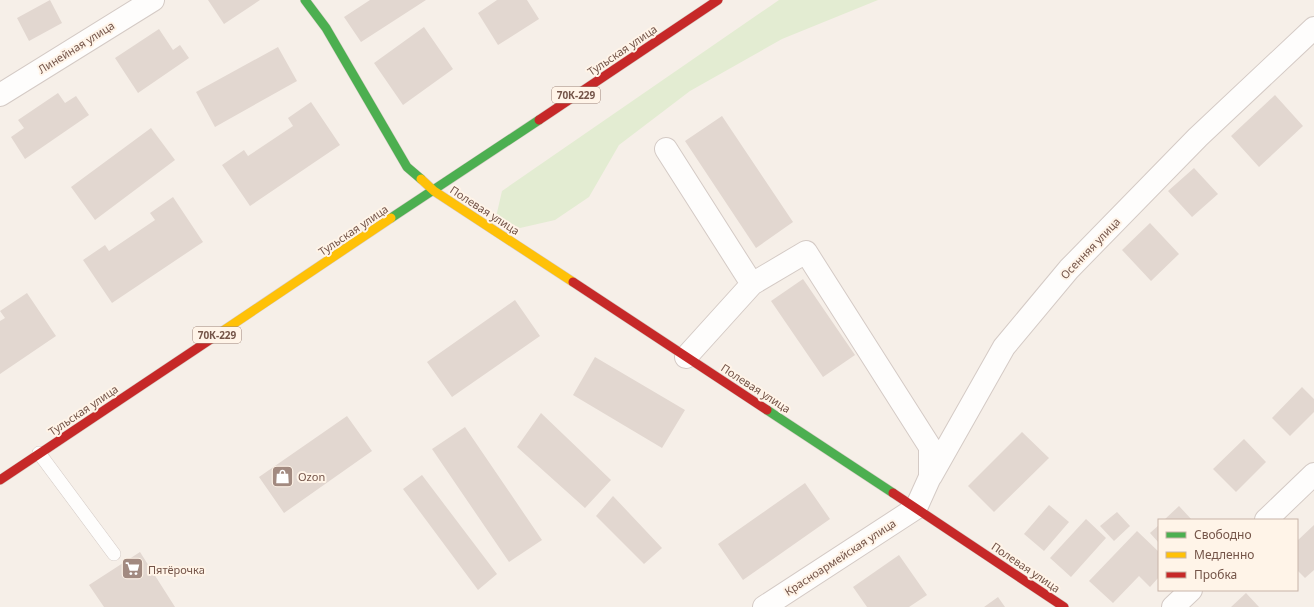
<svg xmlns="http://www.w3.org/2000/svg" width="1314" height="607" font-family="'Noto Sans',sans-serif">
  <style>
    .green { fill: #e3ecd2 }
    .building { fill: #e2d7d0 }
    .lines { fill: none; stroke-linecap: round; stroke-linejoin: round }
    .lane-casing { stroke: #d4cac5; stroke-width: 14 }
    .street-casing { stroke: #d4cac5; stroke-width: 24 }
    .fast-casing { stroke: #d5cbc4; stroke-width: 10 }
    .slow-casing { stroke: #d5cbc4; stroke-width: 10 }
    .jam-casing { stroke: #d5cbc4; stroke-width: 10 }
    .lane { stroke: #fefdfc; stroke-width: 13 }
    .street { stroke: #fefdfc; stroke-width: 22 }
    .fast { stroke: #4caf50; stroke-width: 9 }
    .slow { stroke: #ffc107; stroke-width: 9 }
    .jam { stroke: #c62828; stroke-width: 9 }
    .labels { text-anchor: middle; dominant-baseline: central; stroke-width: 4; stroke-linejoin: round; paint-order: stroke }
    .shield { fill: #fff4e8; stroke: #9e8478; stroke-width: 1 }
    .shield-label { font-size: 10px; font-weight: bold; fill: #745448 }
    .street-label { font-size: 11px; fill: #745448; stroke: #fff4e8 }
    .poi-label { font-size: 11px; fill: #745448; stroke: #fff4e8; text-anchor: start }
  </style>
  <rect width="100%" height="100%" fill="#f6efe8"/>
  <!-- green -->
  <path class="green" d="M 779,0 L 878,0 L 782,39 L 690,91 L 619,145 L 589,197 L 555,220 L 520,228 L 496,217 L 502,191 Z"/>
  <!-- building -->
  <path class="building" d="M 50,0 L 62,23 L 29,41 L 17,18 Z
    M 208,0 L 260,0 L 224,24 Z
    M 370,0 L 426,0 L 361,42 L 344,17 Z
    M 497,0 L 527,0 L 539,19 L 498,45 L 478,13 Z
    M 424,27 L 453,69 L 403,105 L 374,63 Z
    M 159,29 L 173,50 L 180,45 L 189,58 L 138,93 L 115,58 Z
    M 278,47 L 297,81 L 215,127 L 196,92 Z
    M 58,93 L 65,103 L 76,96 L 89,115 L 25,159 L 11,137 L 24,128 L 18,120 Z
    M 1275,95 L 1303,126 L 1259,167 L 1231,136 Z
    M 311,102 L 340,145 L 250,206 L 222,165 L 244,150 L 248,156 L 293,126 L 288,118 Z
    M 722,116 L 793,222 L 756,248 L 685,141 Z
    M 151,128 L 175,160 L 95,220 L 71,187 Z
    M 1194,168 L 1218,194 L 1192,217 L 1168,191 Z
    M 173,197 L 203,242 L 112,303 L 83,260 L 105,245 L 109,251 L 155,220 L 150,213 Z
    M 1150,223 L 1179,254 L 1151,281 L 1122,250 Z
    M 803,279 L 855,355 L 823,377 L 771,301 Z
    M 27,293 L 56,336 L 0,374 L 0,321 L 5,318 L 0,311 Z
    M 515,300 L 540,336 L 452,397 L 427,362 Z
    M 595,357 L 685,410 L 662,448 L 573,395 Z
    M 1302,387 L 1314,399 L 1314,412 L 1290,436 L 1272,418 Z
    M 541,413 L 611,480 L 585,508 L 517,447 Z
    M 347,416 L 372,451 L 284,513 L 259,477 Z
    M 465,427 L 542,540 L 509,562 L 432,449 Z
    M 1022,432 L 1049,458 L 994,512 L 968,486 Z
    M 1244,439 L 1266,462 L 1236,492 L 1213,469 Z
    M 422,475 L 497,574 L 478,590 L 403,489 Z
    M 805,483 L 830,519 L 743,580 L 718,544 Z
    M 613,496 L 662,548 L 644,564 L 596,516 Z
    M 1049,505 L 1069,522 L 1044,551 L 1024,534 Z
    M 1179,506 L 1192,520 L 1164,520 Z
    M 1117,512 L 1130,526 L 1114,541 L 1100,526 Z
    M 1086,519 L 1106,538 L 1071,577 L 1050,558 Z
    M 1159,525 L 1159,543 L 1150,533 Z
    M 1314,525 L 1314,570 L 1305,578 L 1297,570 L 1297,541 Z
    M 1137,531 L 1159,552 L 1159,577 L 1150,587 L 1139,576 L 1113,603 L 1089,581 Z
    M 140,552 L 175,607 L 104,607 L 89,585 Z
    M 899,555 L 927,595 L 909,607 L 867,607 L 853,587 Z
    M 1246,593 L 1259,607 L 1231,607 Z
    M 998,597 L 1005,607 L 984,607 Z"/>
  <g class="lines">
    <defs>
      <path id="lane" d="M 39,453 L 114,554"/>
      <path id="street" d="M 0,95 L 153,0
        M 666,149 L 752,284 L 806,252 L 930,447 L 930,477 L 916,508 L 764,607
        M 686,357 L 752,284
        M 931,476 L 1004,347 L 1069,269 L 1198,137 L 1314,28
        M 1266,520 L 1314,474
        M 1173,607 L 1191,590"/>
      <path id="fast" d="M 305,0 L 326,28 L 407,167 L 421,179
        M 391,218 L 539,120
        M 767,410 L 893,493"/>
      <path id="slow" d="M 421,179 L 434,191 L 573,282
        M 211,339 L 391,218"/>
      <path id="jam" d="M 539,120 L 718,0
        M 573,282 L 767,410
        M 0,480 L 211,339
        M 893,493 L 1064,607"/>
    </defs>
    <!-- lane casing -->
    <use href="#lane" class="lane-casing"/>
    <!-- street casing -->
    <use href="#street" class="street-casing"/>
    <!-- fast casing -->
    <use href="#fast" class="fast-casing"/>
    <!-- slow casing -->
    <use href="#slow" class="slow-casing"/>
    <!-- jam casing -->
    <use href="#jam" class="jam-casing"/>
    <!-- lane -->
    <use href="#lane" class="lane"/>
    <!-- street -->
    <use href="#street" class="street"/>
    <!-- fast -->
    <use href="#fast" class="fast"/>
    <!-- slow -->
    <use href="#slow" class="slow"/>
    <!-- jam -->
    <use href="#jam" class="jam"/>
  </g>
  <!-- icons -->
  <defs>
    <symbol id="shop-square" viewBox="-11 -11 22 22"><rect x="-9" y="-9" width="18" height="18" rx="4" fill="#a28a80" stroke="#fff4e8"/><path d="M-5-2.5h2.3a2.7 3.5 0 0 1 5.4 0H5L5.5 6h-11ZM-1.5-2.5h3a1.5 2.3 0 0 0-3 0Z" fill="#fff"/></symbol>
    <symbol id="supermarket-square" viewBox="-11 -11 22 22"><rect x="-9" y="-9" width="18" height="18" rx="4" fill="#a28a80" stroke="#fff4e8"/><path d="M-6-5.5h2.5l.6 2H6L4.5 2H-2.5L-4.4-4H-6ZM-1.5 3.2a1.3 1.3 0 1 0 .1 0ZM3 3.2a1.3 1.3 0 1 0 .1 0Z" fill="#fff"/></symbol>
  </defs>
  <g fill-rule="evenodd">
    <use href="#shop-square" x="270" y="464" width="25" height="25"/>
    <use href="#supermarket-square" x="120" y="556" width="25" height="25"/>
  </g>
  <g class="labels">
    <!-- shield labels -->
    <g class="shield">
      <rect x="552" y="87" width="48" height="16" rx="3"/>
      <rect x="193" y="327" width="48" height="16" rx="3"/>
    </g>
    <g class="shield-label">
      <text x="576" y="95">70К-229</text>
      <text x="217" y="335">70К-229</text>
    </g>
    <!-- street labels -->
    <g class="street-label">
      <text transform="translate(76 47) rotate(-32)">Линейная улица</text>
      <text transform="translate(622 50) rotate(-34)">Тульская улица</text>
      <text transform="translate(485 210) rotate(33)">Полевая улица</text>
      <text transform="translate(353 230) rotate(-34)">Тульская улица</text>
      <text transform="translate(1090 248) rotate(-46)">Осенняя улица</text>
      <text transform="translate(756 388) rotate(33)">Полевая улица</text>
      <text transform="translate(83 410) rotate(-34)">Тульская улица</text>
      <text transform="translate(840 557) rotate(-33)">Красноармейская улица</text>
      <text transform="translate(1026 567) rotate(34)">Полевая улица</text>
    </g>
    <!-- poi labels -->
    <g class="poi-label">
      <text x="298" y="476">Ozon</text>
      <text x="148" y="569">Пятёрочка</text>
    </g>
  </g>
  <!-- legend -->
  <rect x="1158" y="519" width="140" height="72" fill="#fff4e8" stroke="#c7b4a8"/>
  <rect x="1166" y="532" width="20" height="6" fill="#4caf50" stroke="#c7b4a8"/>
  <text x="1194" y="539" font-size="12" fill="#745448">Свободно</text>
  <rect x="1166" y="552" width="20" height="6" fill="#ffc107" stroke="#c7b4a8"/>
  <text x="1194" y="559" font-size="12" fill="#745448">Медленно</text>
  <rect x="1166" y="572" width="20" height="6" fill="#c62828" stroke="#c7b4a8"/>
  <text x="1194" y="579" font-size="12" fill="#745448">Пробка</text>
</svg>
